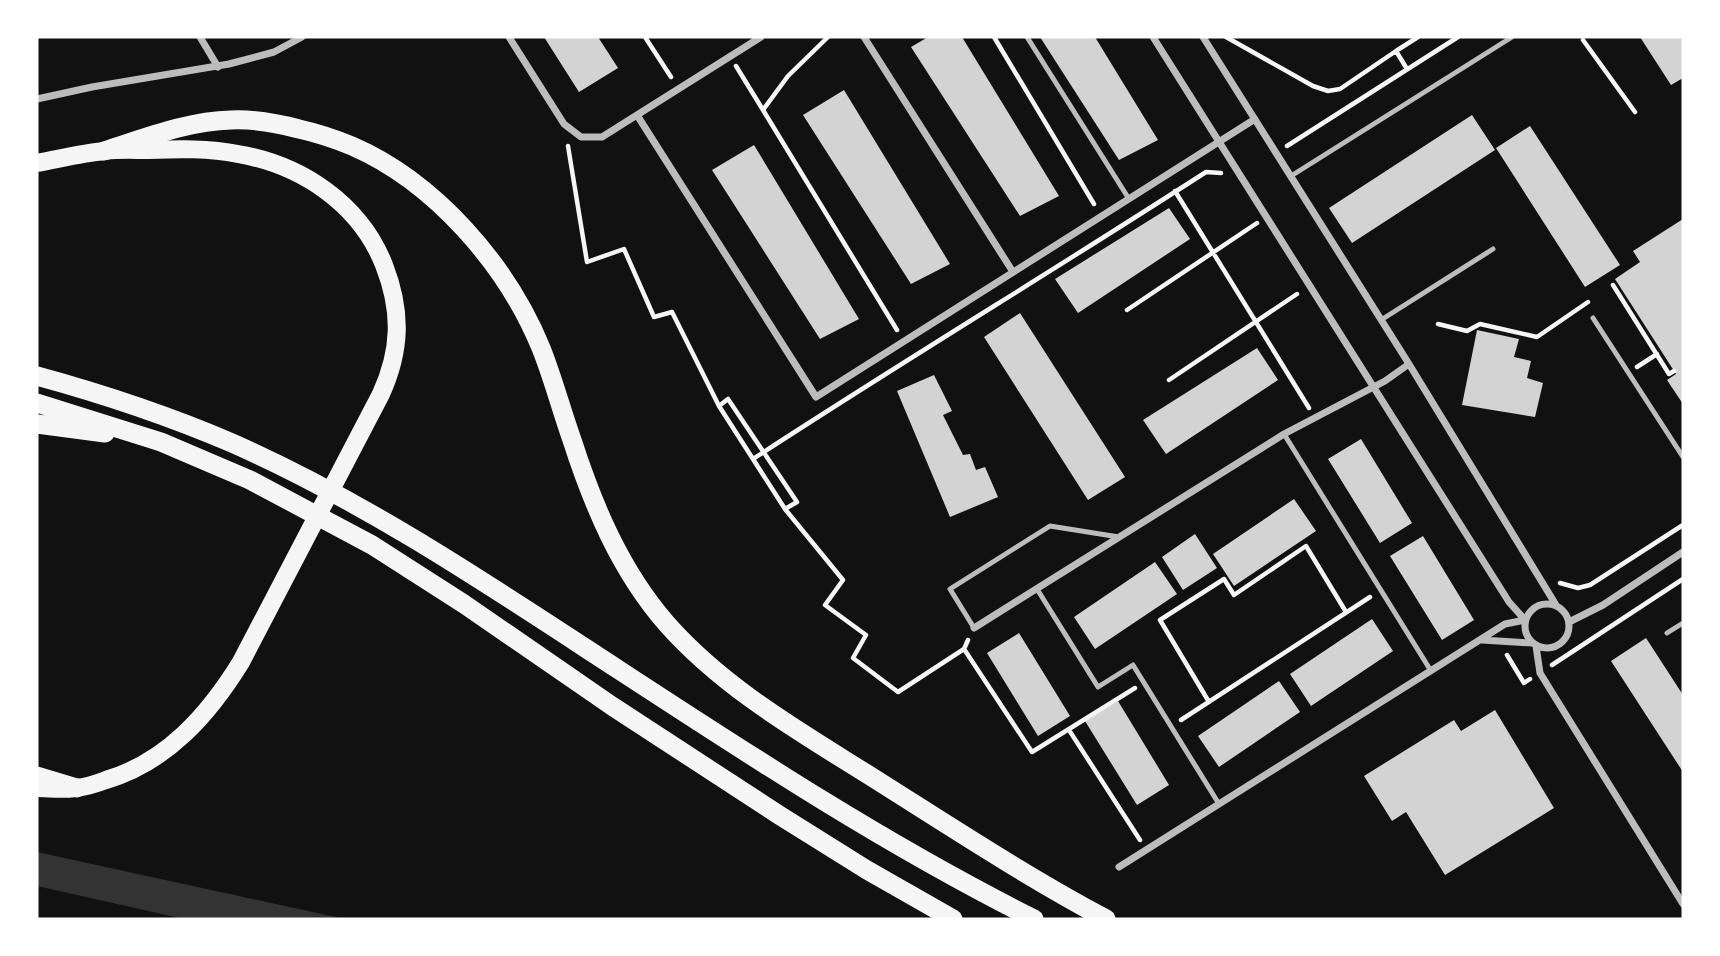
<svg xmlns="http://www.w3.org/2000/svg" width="1720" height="956" font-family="'Times New Roman',serif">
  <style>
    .water { fill: #333 }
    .building { fill: #d3d3d3 }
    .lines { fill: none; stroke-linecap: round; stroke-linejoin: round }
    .path { stroke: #f5f5f5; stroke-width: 4.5 }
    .service { stroke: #bcbcbc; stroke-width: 5 }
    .minor { stroke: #bcbcbc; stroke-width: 7 }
    .primary { stroke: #f5f5f5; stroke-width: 18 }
    .trunk { stroke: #f5f5f5; stroke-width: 19 }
  </style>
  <rect width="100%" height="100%" fill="#111"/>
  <!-- water -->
  <path class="water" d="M 37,852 L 345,919 L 184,919 L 37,886 Z"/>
  <!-- building -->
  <path class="building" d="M 544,37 L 598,37 L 618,68 L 579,92 Z
    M 928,37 L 962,37 L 1059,196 L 1020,216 L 911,47 Z
    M 1040,37 L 1095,37 L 1158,140 L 1119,160 Z
    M 1640,37 L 1683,37 L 1683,78 L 1671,85 Z
    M 844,90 L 950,264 L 911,284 L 803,115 Z
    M 1472,115 L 1495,150 L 1352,243 L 1329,208 Z
    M 1530,126 L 1620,265 L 1585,287 L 1496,148 Z
    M 754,145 L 859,319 L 820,339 L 712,170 Z
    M 1169,208 L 1190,239 L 1078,313 L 1055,279 Z
    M 1683,219 L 1683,404 L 1667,380 L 1676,374 L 1615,279 L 1640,262 L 1633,251 Z
    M 1020,313 L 1125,477 L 1088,500 L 984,337 Z
    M 1477,330 L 1519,339 L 1514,357 L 1531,361 L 1527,378 L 1543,383 L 1535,417 L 1462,405 Z
    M 1257,348 L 1278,380 L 1166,454 L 1143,420 Z
    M 934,375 L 952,411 L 943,415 L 963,455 L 970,454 L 976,470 L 985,467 L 998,497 L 950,517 L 897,391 Z
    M 1361,439 L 1412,523 L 1380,543 L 1328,459 Z
    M 1294,499 L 1316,531 L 1234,586 L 1213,554 Z
    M 1195,534 L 1217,568 L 1183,590 L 1162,557 Z
    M 1423,536 L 1474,620 L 1442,640 L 1390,556 Z
    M 1155,562 L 1177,594 L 1095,649 L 1074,617 Z
    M 1372,619 L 1393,651 L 1311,706 L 1290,674 Z
    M 1019,633 L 1070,716 L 1038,736 L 987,653 Z
    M 1646,638 L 1683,695 L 1683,772 L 1611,661 Z
    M 1279,681 L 1300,712 L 1219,767 L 1198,736 Z
    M 1118,701 L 1169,785 L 1137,805 L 1085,721 Z
    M 1495,710 L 1554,808 L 1445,875 L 1406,812 L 1392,821 L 1364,776 L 1454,720 L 1461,731 Z"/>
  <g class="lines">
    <!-- path -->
    <path class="path" d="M 645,37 L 671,77
      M 828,37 L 788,76 L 763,110 L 897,330
      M 994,37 L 1094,204
      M 1226,37 L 1313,86 L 1328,91 L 1340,89 L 1396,51
      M 1583,40 L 1635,112
      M 736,66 L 763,110
      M 1407,69 L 1396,51 L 1418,37
      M 568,146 L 587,262 L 624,249 L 654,317 L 672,312 L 719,406 L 728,399 L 797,502 L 785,509 L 843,580 L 825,605 L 866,635 L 853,658 L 898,692 L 964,649 L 968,640
      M 1287,146 L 1458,37
      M 1175,191 L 1309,408
      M 1613,285 L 1669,374 L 1674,371
      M 1127,310 L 1257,223
      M 1438,324 L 1467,331 L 1480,324 L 1537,337 L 1588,302
      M 1637,367 L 1657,354
      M 1169,380 L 1297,294
      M 719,406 L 785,509
      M 753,459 C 903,361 1056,269 1206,172 L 1221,173
      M 1560,583 L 1578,588 L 1590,585 L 1683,525
      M 964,649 L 1032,752 L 1135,688
      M 1507,655 L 1524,683 L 1530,679
      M 1552,665 L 1683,579
      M 1209,702 L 1160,620 L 1224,579 L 1234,595 L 1306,546 L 1346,612
      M 1181,720 L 1370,597
      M 1069,730 L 1140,840"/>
    <!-- service -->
    <path class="service" d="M 1027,37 L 1129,199
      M 1291,176 L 1512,37
      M 1593,318 L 1683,457
      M 1381,320 L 1493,249
      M 1284,434 L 1431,671
      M 1037,589 L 1098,687 L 1133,665 L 1219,804
      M 974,628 L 950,589 L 1050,526 L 1119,537
      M 1667,633 L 1683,623"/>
    <!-- minor -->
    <path class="minor" d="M 200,37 L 218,67
      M 509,37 L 564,124 L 581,137 L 602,137 L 761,37
      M 864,37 L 1013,272
      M 1153,37 L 1509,602 L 1525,620
      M 1203,37 L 1409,364 L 1556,605
      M 37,99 L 92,87 L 229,64 L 274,52 L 302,37
      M 637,115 L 816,397 L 1255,119
      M1525 626a22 22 0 1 1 44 0a22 22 0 1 1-44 0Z
      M 1569,622 L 1603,605 L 1683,552
      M 974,628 L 1284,434 L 1385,381 L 1409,364
      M 1482,640 L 1532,643
      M 1536,646 L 1540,673 L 1683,904
      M 1119,867 L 1505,624 L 1525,620"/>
    <!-- primary -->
    <path class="primary" d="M 37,163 C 59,159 82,153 105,151 C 119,149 134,150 148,150 C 178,149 209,148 238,154 C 302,165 360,204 384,265 C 402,311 401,350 381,394 L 241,662 C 209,714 167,762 106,780 C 96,784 85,787 75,788 C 62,790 49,788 37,788"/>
    <!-- trunk -->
    <path class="trunk" d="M 104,151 C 145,138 188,121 231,120 C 254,119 277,123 299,129 C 317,133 335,139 352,146 C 435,182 507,265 541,348 C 553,378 561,409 572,440 C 593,505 620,570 666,623 C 724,689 802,733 875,779 C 951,827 1027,877 1106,919
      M 37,376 C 103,394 169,416 232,443 C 359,499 477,577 593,653 C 737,747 880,842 1034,919
      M 37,403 L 161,442 L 250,480 L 372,545 L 464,604 L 612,706 L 779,815 L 867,870 L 953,919
      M 37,424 L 105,433
      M 37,776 L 77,788"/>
  </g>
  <!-- border -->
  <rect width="1720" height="956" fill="none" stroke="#ffffff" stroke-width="77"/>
</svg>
